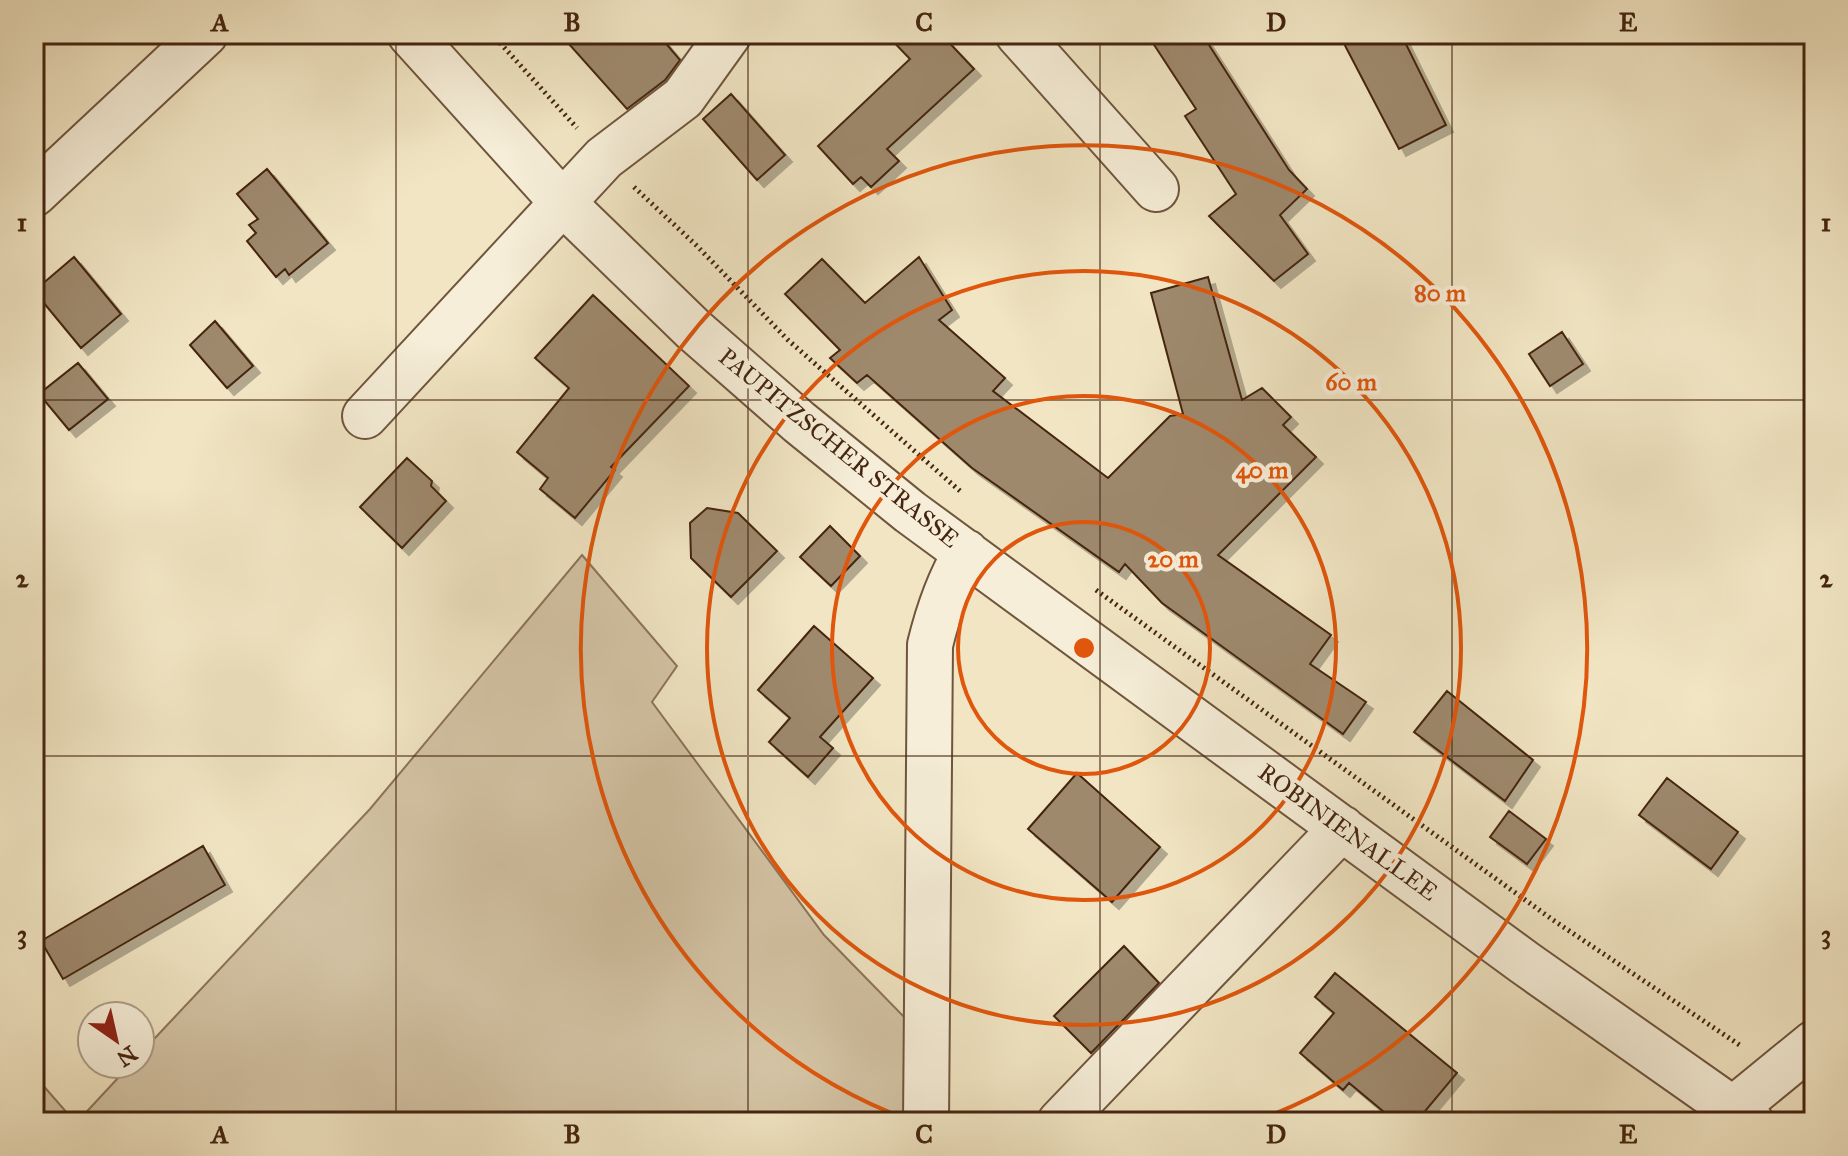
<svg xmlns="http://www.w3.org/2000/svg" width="1848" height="1156" font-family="'IM FELL Great Primer',serif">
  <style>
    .green { fill: #d4c4a5; stroke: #8c745a; stroke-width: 2 }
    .building { fill: #9e896d; stroke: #452510; stroke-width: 2; filter: url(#shadow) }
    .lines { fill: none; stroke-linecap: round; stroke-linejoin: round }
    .minor-casing { stroke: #70553d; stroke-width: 48 }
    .path { stroke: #452510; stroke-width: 5; stroke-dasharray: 2 4; stroke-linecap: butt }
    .minor { stroke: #f6eed8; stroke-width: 44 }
    .grid { fill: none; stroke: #452510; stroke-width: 2; stroke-opacity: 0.55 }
    .ring { fill: none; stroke: #e0560c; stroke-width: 4 }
    .labels { text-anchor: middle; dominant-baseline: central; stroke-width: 8; stroke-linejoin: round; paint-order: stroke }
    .street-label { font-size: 24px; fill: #452510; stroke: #f6eed8 }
    .centre { fill: #e0560c; stroke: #f6eed8; stroke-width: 4 }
    .ring-label { font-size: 24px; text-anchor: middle; font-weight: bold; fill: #e0560c; stroke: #f6eed8; stroke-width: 8; stroke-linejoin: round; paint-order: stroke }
    .neatline { fill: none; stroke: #452510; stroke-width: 3 }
    .grid-label { font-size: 26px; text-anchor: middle; font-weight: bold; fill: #452510 }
  </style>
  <defs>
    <filter id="shadow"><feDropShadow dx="7" dy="7" stdDeviation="0" flood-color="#0004"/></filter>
  </defs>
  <rect width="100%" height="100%" fill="#f1e5c3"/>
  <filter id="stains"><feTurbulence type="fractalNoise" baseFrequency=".0025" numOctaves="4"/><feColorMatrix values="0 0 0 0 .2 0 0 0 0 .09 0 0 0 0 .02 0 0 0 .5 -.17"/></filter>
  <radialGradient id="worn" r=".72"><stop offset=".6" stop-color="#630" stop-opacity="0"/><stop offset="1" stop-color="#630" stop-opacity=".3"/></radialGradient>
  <!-- green -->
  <path class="green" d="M 582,555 L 677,666 L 652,702 L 824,935 L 908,1021 L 909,1122 L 77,1122 L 131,1064 L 140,1064 L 140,1054 L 370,809 Z
    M 34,1075 L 75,1122 L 34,1122 Z"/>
  <!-- building -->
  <path class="building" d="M 560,34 L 658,34 L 680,60 L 665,80 L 627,109 Z
    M 886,34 L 941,34 L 974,69 L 887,149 L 899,161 L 871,187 L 861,177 L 853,184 L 818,146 L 910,59 Z
    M 1147,34 L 1202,34 L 1289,170 L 1307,189 L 1280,215 L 1308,254 L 1274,281 L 1209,216 L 1236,194 L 1185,116 L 1196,109 Z
    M 1339,34 L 1401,34 L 1446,125 L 1399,149 Z
    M 731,94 L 785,155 L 757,180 L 703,119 Z
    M 267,169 L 328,243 L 289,275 L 285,269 L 276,277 L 247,241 L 256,233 L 249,225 L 258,219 L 237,194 Z
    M 74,257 L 121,314 L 81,348 L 34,291 Z
    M 919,257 L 952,310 L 939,320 L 1005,378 L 993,391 L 1108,478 L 1170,416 L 1183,414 L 1151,293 L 1208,277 L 1242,400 L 1262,388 L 1291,417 L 1283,425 L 1316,457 L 1218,555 L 1331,635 L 1310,664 L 1366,702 L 1343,734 L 1162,603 L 1125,564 L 1119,572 L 972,468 L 867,375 L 857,383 L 830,358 L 840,350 L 785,294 L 822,259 L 865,303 Z
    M 593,295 L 689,386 L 611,467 L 615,470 L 575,518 L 540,489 L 548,478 L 517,452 L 569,388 L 535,358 Z
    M 215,321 L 253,366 L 227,388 L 190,345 Z
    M 1562,332 L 1583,364 L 1550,386 L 1529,354 Z
    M 78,363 L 108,399 L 69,430 L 39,394 Z
    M 407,458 L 432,481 L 431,486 L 446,501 L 402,548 L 360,507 Z
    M 707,508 L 738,513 L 777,551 L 731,597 L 691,558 L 690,523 Z
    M 830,526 L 860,556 L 831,586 L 800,557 Z
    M 814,626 L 873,678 L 820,737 L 833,748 L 808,777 L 769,742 L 790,718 L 758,690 Z
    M 1447,691 L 1533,760 L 1505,801 L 1414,732 Z
    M 1077,773 L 1160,847 L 1112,902 L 1028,829 Z
    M 1667,778 L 1738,832 L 1711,869 L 1639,815 Z
    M 1509,811 L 1546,839 L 1527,864 L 1490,837 Z
    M 203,846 L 225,885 L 63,979 L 41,941 Z
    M 1124,946 L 1159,983 L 1091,1053 L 1054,1016 Z
    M 1335,973 L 1457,1073 L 1416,1122 L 1396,1122 L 1349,1083 L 1343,1090 L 1300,1053 L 1334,1013 L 1315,997 Z"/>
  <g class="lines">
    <defs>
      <path id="minor" d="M 410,34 L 562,202 L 694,330 L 799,422 L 910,512 L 1525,963 L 1751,1122
        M 1018,34 L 1156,189
        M 34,194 L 205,34
        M 365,416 L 604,158 L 683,98 L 729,34
        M 1732,1110 L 1814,1043
        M 926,1122 L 930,645 C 938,612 948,582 966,552
        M 1060,1122 L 1342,828"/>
    </defs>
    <!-- minor casing -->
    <use href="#minor" class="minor-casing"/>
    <!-- path -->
    <path class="path" d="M 492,34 L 577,128
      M 634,187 L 697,246 L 788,340 L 960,491
      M 1096,590 L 1553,920 L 1741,1046
      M 34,1108 L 43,1122"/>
    <!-- minor -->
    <use href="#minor" class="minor"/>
  </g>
  <!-- grid -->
  <path class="grid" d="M 396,34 L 396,1122M 748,34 L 748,1122M 1100,34 L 1100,1122M 1452,34 L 1452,1122M 34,400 L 1814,400M 34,756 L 1814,756"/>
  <!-- distance rings -->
  <g class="ring">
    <circle cx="1084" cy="648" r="126"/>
    <circle cx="1084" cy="648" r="252"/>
    <circle cx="1084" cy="648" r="377"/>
    <path d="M912 1121A503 503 0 1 1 1256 1121"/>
  </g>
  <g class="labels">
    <!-- street labels -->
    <g class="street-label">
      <text transform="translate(839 448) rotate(39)">PAUPITZSCHER STRASSE</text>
      <text transform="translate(1348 832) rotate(36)">ROBINIENALLEE</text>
    </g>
  </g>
  <circle cx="1084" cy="648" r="12" class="centre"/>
  <g class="ring-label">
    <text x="1440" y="301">80 m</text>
    <text x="1351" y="390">60 m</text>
    <text x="1262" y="478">40 m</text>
    <text x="1173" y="567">20 m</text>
  </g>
  <!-- margin -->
  <rect width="1848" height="1156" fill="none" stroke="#f1e5c3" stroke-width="88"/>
  <!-- north arrow -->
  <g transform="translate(116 1040) rotate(146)"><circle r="38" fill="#f6eed8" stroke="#af9e88" stroke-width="2"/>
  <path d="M0-6L14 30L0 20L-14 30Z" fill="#8f2418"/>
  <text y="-12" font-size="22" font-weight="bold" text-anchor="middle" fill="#452510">N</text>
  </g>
  <rect x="44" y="44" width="1760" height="1068" class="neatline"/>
  <g class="grid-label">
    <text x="220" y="31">A</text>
    <text x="572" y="31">B</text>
    <text x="924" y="31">C</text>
    <text x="1276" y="31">D</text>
    <text x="1628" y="31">E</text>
    <text x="22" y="231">1</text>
    <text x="1826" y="231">1</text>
    <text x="22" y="587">2</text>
    <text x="1826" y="587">2</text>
    <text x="22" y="943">3</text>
    <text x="1826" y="943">3</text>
    <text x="220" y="1143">A</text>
    <text x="572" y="1143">B</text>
    <text x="924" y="1143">C</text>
    <text x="1276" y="1143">D</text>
    <text x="1628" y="1143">E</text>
  </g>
  <rect width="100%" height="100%" filter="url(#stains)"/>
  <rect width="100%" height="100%" fill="url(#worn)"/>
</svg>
